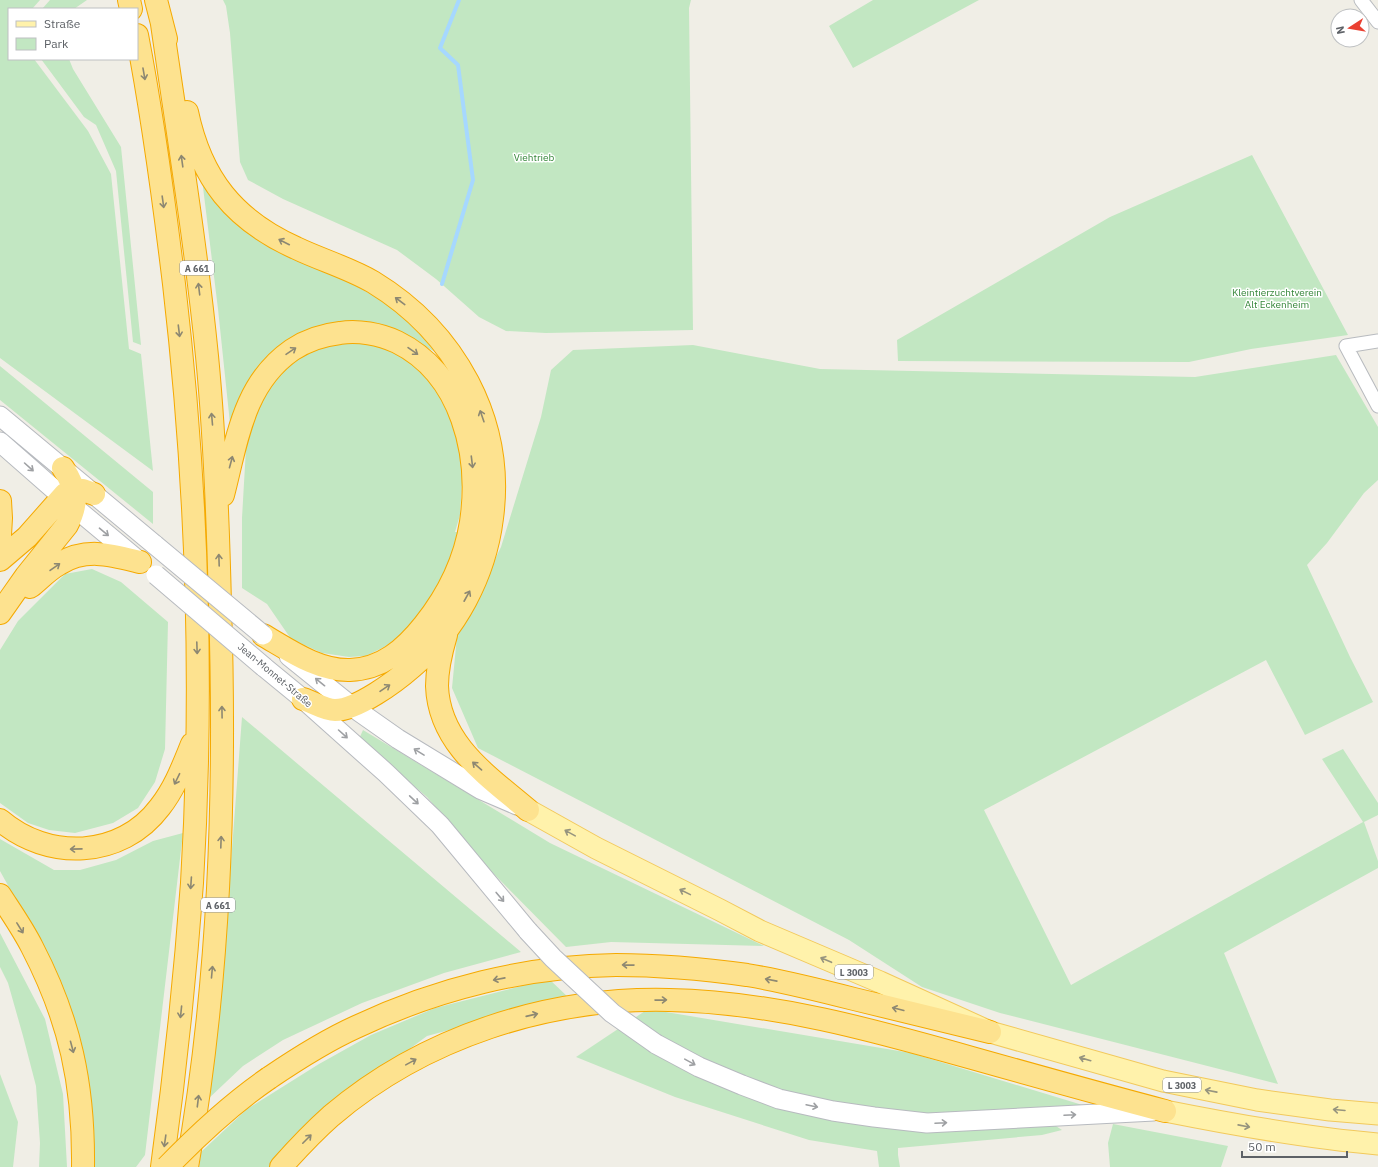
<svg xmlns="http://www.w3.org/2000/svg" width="1378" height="1167" font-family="'IBM Plex Sans',sans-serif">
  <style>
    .green { fill: #c2e7c2 }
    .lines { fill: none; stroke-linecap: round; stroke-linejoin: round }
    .stream { stroke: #a6d8ff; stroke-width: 4 }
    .street-casing { stroke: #b8bbbf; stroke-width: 15 }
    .secondary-casing { stroke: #b7babf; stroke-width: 21 }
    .primary-casing { stroke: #f2c95c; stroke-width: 23 }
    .highway-casing { stroke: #f5a900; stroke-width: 24 }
    .street { stroke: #fff; stroke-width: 13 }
    .secondary { stroke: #fff; stroke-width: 19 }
    .primary { stroke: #fff2ab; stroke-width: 21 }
    .highway { stroke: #fde28f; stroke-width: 22 }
    .secondary-bridge-casing { stroke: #b7babf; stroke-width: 21; stroke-linecap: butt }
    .highway-bridge-casing { stroke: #f5a900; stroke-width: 24; stroke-linecap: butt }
    .secondary-bridge { stroke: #fff; stroke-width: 19 }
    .highway-bridge { stroke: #fde28f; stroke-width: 22 }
    .oneway { stroke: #8d8872 }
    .oneway2 { stroke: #9ea0a3 }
    .oneway3 { stroke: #96947e }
    .labels { text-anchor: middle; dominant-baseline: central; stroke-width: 3; stroke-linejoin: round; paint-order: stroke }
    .shield { fill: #fff; stroke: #8e9094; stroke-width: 1 }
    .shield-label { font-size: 9px; font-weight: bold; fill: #5d6166 }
    .park-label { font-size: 10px; fill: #358639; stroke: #fff }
    .street-label { font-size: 10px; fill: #5d6166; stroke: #fff }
  </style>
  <rect width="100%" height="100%" fill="#f0eee6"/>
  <!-- green -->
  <path class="green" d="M 0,0 L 40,0 L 32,9 L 9,9 L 9,59 L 34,59 L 88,131 L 111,174 L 129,349 L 141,354 L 153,471 L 0,358 Z
    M 50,0 L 87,0 L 74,9 L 42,9 Z
    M 223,0 L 691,0 L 689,8 L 693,330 L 546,333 L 506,331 L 479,317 L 436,279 L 397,250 L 283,199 L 248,180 L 240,162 L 230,33 L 226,6 Z
    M 873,0 L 979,0 L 853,68 L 829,26 Z
    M 41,59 L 69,59 L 73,69 L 121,147 L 141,345 L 133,342 L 116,171 L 96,125 L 84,117 Z
    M 1252,155 L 1348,335 L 1251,349 L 1189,362 L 898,361 L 897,340 L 1110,217 Z
    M 202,179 L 321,267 L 398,309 L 441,355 L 411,339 L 295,335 L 231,433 L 218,309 Z
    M 337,342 L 369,343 L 401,353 L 447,394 L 463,468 L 460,515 L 455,532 L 461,532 L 456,553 L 418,621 L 386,646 L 366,656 L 349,657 L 322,653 L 291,639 L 267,604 L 242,588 L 242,518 L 246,448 L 259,404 L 278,373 L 305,350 Z
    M 693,345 L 820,369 L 1195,377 L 1336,355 L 1378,427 L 1378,480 L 1364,493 L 1327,543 L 1307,565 L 1350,657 L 1373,702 L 1305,735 L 1266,660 L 984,810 L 1071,985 L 1363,822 L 1322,759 L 1343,749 L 1378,803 L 1378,815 L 1364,822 L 1378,861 L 1378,868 L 1224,953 L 1278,1084 L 1000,1013 L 922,987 L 849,940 L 478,748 L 452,688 L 457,636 L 501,547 L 541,417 L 551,370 L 573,350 Z
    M 0,366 L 153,492 L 153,524 L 0,400 Z
    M 92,569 L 121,582 L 168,622 L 165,749 L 155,782 L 138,808 L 113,823 L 75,833 L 49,830 L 28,823 L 0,803 L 0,650 L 18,621 L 65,574 Z
    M 242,717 L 521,952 L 444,973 L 362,1003 L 283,1040 L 243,1066 L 207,1100 L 222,981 Z
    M 363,730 L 550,843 L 764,946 L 611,942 L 566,947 L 488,868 L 427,797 L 359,739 Z
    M 183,833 L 145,1155 L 136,1167 L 93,1167 L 41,945 L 0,871 L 0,839 L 54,870 L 80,870 L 116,860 L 153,841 Z
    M 0,933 L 45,1019 L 63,1094 L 67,1167 L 39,1167 L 40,1143 L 36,1086 L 23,1036 L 8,983 L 0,967 Z
    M 549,979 L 569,998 L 427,1036 L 303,1128 L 271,1167 L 199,1167 L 201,1152 L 247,1109 L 319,1064 L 371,1035 L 435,1008 Z
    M 648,1009 L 911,1053 L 1089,1107 L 1030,1109 L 1062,1130 L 1042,1135 L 898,1148 L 898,1155 L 900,1167 L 879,1167 L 877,1151 L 809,1140 L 675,1097 L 576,1057 Z
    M 0,1074 L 18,1122 L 13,1167 L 0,1167 Z
    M 1113,1124 L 1228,1146 L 1221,1167 L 1110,1167 L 1108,1143 Z"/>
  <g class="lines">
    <!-- stream -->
    <path class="stream" d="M 442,284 L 473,180 L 458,65 L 440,48 L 459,0"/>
    <defs>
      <path id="street" d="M 1361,0 L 1378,22
        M 1378,341 L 1346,346 L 1378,406"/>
      <path id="secondary" d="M 0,416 L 155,545
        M 0,442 L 74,507 L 140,562
        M 289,656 L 351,706 L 398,739 L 480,789 L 517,805
        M 264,667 L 303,699 L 386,773 L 440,825 L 528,931
        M 656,1044 L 699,1067 L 742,1085 L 779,1099 L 833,1111 L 874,1117 L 927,1123 L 1154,1111"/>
      <path id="primary" d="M 528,810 L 596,848 L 720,910 L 760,931 L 880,982 L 990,1032 L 1163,1081 L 1257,1100 L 1330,1110 L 1378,1114
        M 1165,1111 C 1235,1125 1306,1138 1378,1144"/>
      <path id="highway" d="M 129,0 L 131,9
        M 156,0 L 166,39
        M 162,24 C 178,135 196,245 207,356 C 215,438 218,521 220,604 C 226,792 220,981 187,1167
        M 137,35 C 153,118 164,201 174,284 C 197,482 204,684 192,883 C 185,978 175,1073 162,1167
        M 187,112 C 201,179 234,220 296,248 C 321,260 349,268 373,282 C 455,332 505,421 492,518 C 485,575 456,630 412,667 C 396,681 357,710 335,710 C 325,710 313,702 303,699
        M 223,495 C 237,441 243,384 292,350 C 307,340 322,335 340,333 C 358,330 380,334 397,342 C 462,374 481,455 471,522 C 465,560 448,595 424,625 C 405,649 382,669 350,670 C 318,671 289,650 263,635
        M 0,501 L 1,518 L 0,535
        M 0,560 L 27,537 L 65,494 L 75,490 L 83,490 L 94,494
        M 30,587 C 40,579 48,570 59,564 C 86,547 112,555 140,562
        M 0,613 L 26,576 L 67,525 C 79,502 77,489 63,468
        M 446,635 C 441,652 437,669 437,686 C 439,744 488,776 528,810
        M 0,820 C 48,861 121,859 160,807 C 175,788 183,766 192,744
        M 0,895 C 11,912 23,929 32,947 C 70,1020 84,1085 83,1167
        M 269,1078 C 297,1059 325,1041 356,1027 C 436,989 527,966 616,965 C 660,965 704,969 747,975 C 783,981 819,990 854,999 C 900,1010 945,1021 990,1032
        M 281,1167 C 297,1149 313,1132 331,1116 C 424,1037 548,997 669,1000 C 773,1002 873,1030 972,1058 C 1036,1076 1100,1094 1165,1111"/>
    </defs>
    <!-- street casing -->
    <use href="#street" class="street-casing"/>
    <!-- secondary casing -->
    <use href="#secondary" class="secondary-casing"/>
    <!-- primary casing -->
    <use href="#primary" class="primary-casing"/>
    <!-- highway casing -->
    <use href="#highway" class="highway-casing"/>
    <!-- street -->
    <use href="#street" class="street"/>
    <!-- secondary -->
    <use href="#secondary" class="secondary"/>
    <!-- primary -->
    <use href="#primary" class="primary"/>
    <!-- highway -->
    <use href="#highway" class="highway"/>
    <defs>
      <path id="secondary-bridge" d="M 155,545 L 263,635
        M 156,575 L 264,667
        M 528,931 L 553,958 L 612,1013 L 656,1044"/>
      <path id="highway-bridge" d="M 167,1167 C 199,1134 231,1104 269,1078"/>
    </defs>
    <!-- secondary-bridge casing -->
    <use href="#secondary-bridge" class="secondary-bridge-casing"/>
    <!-- highway-bridge casing -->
    <use href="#highway-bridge" class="highway-bridge-casing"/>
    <!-- secondary-bridge -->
    <use href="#secondary-bridge" class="secondary-bridge"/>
    <!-- highway-bridge -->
    <use href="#highway-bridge" class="highway-bridge"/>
  </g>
  <!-- one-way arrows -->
  <defs><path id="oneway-shaft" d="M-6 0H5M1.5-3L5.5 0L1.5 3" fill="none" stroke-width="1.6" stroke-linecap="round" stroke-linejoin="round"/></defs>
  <g class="oneway">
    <use href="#oneway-shaft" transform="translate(144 74) rotate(80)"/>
    <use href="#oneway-shaft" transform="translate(182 161) rotate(-98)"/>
    <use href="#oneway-shaft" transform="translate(163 202) rotate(82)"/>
    <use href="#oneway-shaft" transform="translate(284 242) rotate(-153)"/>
    <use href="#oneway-shaft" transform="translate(199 289) rotate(-97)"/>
    <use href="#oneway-shaft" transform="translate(400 301) rotate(-143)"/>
    <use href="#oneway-shaft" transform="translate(179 331) rotate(83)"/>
    <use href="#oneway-shaft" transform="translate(291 351) rotate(-34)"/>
    <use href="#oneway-shaft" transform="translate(413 351) rotate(35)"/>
    <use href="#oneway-shaft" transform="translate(482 416) rotate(-109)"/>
    <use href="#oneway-shaft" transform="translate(212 419) rotate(-95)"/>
    <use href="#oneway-shaft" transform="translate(231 462) rotate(-75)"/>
    <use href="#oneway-shaft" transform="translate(472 462) rotate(83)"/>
    <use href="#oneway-shaft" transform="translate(219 560) rotate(-92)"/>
    <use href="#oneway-shaft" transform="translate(55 567) rotate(-35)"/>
    <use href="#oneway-shaft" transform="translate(467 596) rotate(-61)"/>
    <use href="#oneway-shaft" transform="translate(197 648) rotate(88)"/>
    <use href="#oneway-shaft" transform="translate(385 688) rotate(-34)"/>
    <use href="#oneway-shaft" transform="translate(222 712) rotate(-91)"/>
    <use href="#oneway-shaft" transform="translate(477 766) rotate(-139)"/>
    <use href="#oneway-shaft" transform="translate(177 779) rotate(116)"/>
    <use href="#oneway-shaft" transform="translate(221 842) rotate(-88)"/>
    <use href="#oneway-shaft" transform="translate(76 849) rotate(179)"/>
    <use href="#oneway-shaft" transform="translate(191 883) rotate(94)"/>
    <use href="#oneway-shaft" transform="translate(20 928) rotate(58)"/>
    <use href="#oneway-shaft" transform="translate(628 965) rotate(-179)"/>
    <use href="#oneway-shaft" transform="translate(212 972) rotate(-85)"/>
    <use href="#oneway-shaft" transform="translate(499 979) rotate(169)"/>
    <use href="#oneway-shaft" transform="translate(771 980) rotate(-169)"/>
    <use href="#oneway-shaft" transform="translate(661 1000) rotate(-1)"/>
    <use href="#oneway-shaft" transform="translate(898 1009) rotate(-166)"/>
    <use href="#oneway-shaft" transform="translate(181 1012) rotate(96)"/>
    <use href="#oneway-shaft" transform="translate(532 1015) rotate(-13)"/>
    <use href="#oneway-shaft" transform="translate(72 1047) rotate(75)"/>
    <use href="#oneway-shaft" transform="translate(411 1062) rotate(-29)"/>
    <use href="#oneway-shaft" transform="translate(198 1101) rotate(-83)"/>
    <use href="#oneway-shaft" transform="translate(307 1139) rotate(-45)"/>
    <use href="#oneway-shaft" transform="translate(165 1141) rotate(98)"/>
  </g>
  <g class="oneway2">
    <use href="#oneway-shaft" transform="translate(29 467) rotate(42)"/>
    <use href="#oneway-shaft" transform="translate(104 532) rotate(40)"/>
    <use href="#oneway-shaft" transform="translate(320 682) rotate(-141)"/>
    <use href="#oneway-shaft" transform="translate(343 734) rotate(42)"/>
    <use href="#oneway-shaft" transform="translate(419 752) rotate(-148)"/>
    <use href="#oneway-shaft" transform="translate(414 800) rotate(43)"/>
    <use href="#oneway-shaft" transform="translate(500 897) rotate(50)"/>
    <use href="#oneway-shaft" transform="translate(690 1062) rotate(29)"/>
    <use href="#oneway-shaft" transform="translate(812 1106) rotate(12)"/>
    <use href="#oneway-shaft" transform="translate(1070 1115) rotate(-3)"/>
    <use href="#oneway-shaft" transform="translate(941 1123) rotate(-3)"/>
  </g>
  <g class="oneway3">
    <use href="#oneway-shaft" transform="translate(570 833) rotate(-151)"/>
    <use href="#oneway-shaft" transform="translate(685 892) rotate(-154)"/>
    <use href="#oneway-shaft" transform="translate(826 960) rotate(-157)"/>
    <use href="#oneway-shaft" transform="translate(1085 1059) rotate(-164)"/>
    <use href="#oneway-shaft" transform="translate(1211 1091) rotate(-169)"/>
    <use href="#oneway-shaft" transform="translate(1339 1110) rotate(-175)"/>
    <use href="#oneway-shaft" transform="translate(1244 1126) rotate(11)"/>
  </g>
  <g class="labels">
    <!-- shield labels -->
    <g class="shield">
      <rect x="180" y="261" width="34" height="14" rx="3"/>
      <rect x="201" y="898" width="34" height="14" rx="3"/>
      <rect x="835" y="965" width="38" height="14" rx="3"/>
      <rect x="1163" y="1078" width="38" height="14" rx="3"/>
    </g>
    <g class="shield-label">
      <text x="197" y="268">A 661</text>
      <text x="218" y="905">A 661</text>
      <text x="854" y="972">L 3003</text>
      <text x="1182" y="1085">L 3003</text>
    </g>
    <!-- park labels -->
    <g class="park-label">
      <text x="534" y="157">Viehtrieb</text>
      <text x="1277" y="292">Kleintierzuchtverein<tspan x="1277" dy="12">Alt Eckenheim</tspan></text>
    </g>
    <!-- street labels -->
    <g class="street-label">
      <text transform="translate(275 675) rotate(40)">Jean-Monnet-Straße</text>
    </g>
  </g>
  <!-- legend -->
  <rect x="8" y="8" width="130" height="52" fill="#ffffff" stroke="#bec0c2"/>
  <rect x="16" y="21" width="20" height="6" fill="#fff2ab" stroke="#bec0c2"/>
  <text x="44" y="28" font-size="12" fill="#5d6166">Straße</text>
  <rect x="16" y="38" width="20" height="12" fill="#c2e7c2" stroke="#bec0c2"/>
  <text x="44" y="48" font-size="12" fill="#5d6166">Park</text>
  <!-- north arrow -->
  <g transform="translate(1350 28) rotate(258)"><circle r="19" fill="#ffffff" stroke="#bec0c2"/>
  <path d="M0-3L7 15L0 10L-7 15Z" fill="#ea4031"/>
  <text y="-6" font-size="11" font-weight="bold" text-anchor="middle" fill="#5d6166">N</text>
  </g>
  <!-- scale -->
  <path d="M1242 1151v6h105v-6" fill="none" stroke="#5d6166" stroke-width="2"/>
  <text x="1248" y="1151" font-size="12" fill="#5d6166" stroke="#ffffff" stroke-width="3" paint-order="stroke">50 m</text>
</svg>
